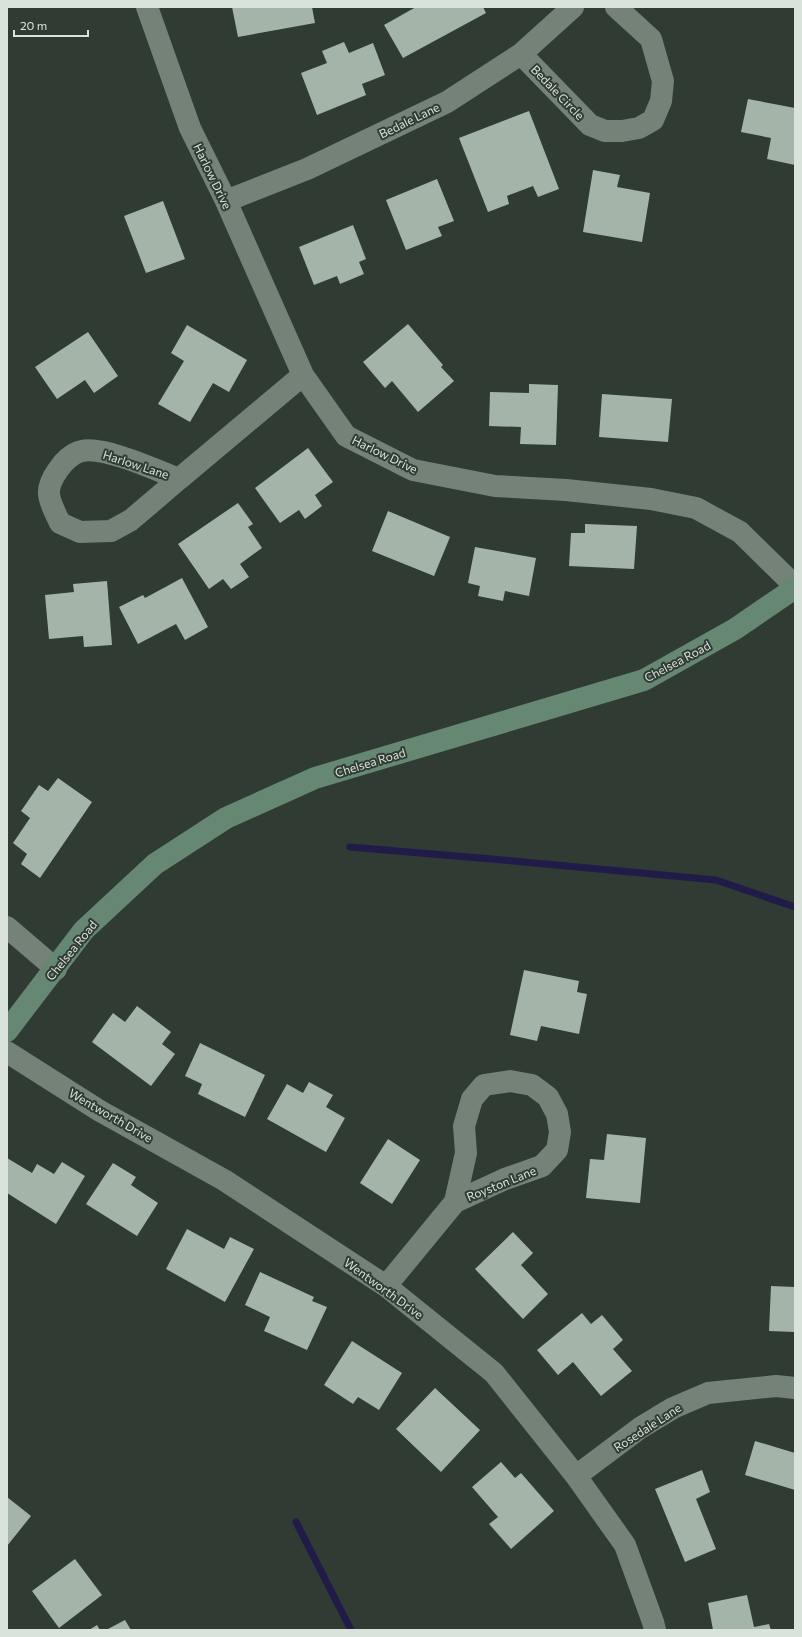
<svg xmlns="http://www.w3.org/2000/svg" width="802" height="1637" font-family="Commissioner,sans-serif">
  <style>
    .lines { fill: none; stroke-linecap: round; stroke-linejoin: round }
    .stream { stroke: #201b48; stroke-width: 7 }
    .building { fill: #a5b4a9 }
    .street { stroke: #748278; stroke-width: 22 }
    .secondary { stroke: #668772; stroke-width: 22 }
    .labels { text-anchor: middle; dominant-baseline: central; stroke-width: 4; stroke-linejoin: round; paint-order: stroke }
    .street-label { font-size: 12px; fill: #dae2dc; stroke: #2f3b33 }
  </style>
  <rect width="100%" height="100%" fill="#2f3b33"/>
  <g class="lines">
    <!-- stream -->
    <path class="stream" d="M 350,847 L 503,860 L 716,880 L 795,907
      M 296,1522 L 351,1630"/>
  </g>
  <!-- building -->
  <path class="building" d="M 232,7 L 312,7 L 315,23 L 238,37 Z
    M 416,7 L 483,7 L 486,13 L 403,58 L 384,25 Z
    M 344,42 L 349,53 L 373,43 L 385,75 L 362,84 L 366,95 L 317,115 L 301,73 L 327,63 L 322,51 Z
    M 748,99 L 795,108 L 795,165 L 767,159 L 771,138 L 741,132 Z
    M 529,111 L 559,189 L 538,197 L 533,186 L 507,196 L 509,204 L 488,212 L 459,138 Z
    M 593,170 L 620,175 L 617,187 L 650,193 L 642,242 L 583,232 Z
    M 437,179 L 454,221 L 438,227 L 442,236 L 406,250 L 386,200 Z
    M 163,201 L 185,259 L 146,273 L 124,216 Z
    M 353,225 L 366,259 L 359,262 L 364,274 L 340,284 L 337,276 L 314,285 L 299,247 Z
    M 408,324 L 443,365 L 441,367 L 454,381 L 418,412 L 392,381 L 385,388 L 363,362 Z
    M 187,325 L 247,360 L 229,392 L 213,383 L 190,422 L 158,404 L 184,361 L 171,353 Z
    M 88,332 L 118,376 L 94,393 L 85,380 L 57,399 L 35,367 Z
    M 529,384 L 558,385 L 556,445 L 520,444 L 521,427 L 489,426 L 490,392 L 529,393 Z
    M 602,394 L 672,399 L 668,442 L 599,437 Z
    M 308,448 L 333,482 L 315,495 L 322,506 L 305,519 L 299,510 L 280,523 L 255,488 Z
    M 238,503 L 253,524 L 248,527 L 262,548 L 240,564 L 249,577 L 231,589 L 223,579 L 209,589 L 178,544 Z
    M 388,511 L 450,537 L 434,576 L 372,551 Z
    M 585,524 L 637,526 L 634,569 L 569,566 L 571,533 L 585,533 Z
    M 475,547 L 536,558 L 529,596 L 505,591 L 503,601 L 478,596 L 480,586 L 468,583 Z
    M 182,578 L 208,627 L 185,640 L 176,624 L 138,644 L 119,607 L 143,595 L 145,598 Z
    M 107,581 L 112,645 L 84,647 L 83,636 L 49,639 L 45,595 L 74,592 L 73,584 Z
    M 58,778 L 92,802 L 40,878 L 21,864 L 27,854 L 13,843 L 30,818 L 21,811 L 39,785 L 48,791 Z
    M 524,970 L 579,981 L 577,992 L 587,994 L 579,1034 L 541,1026 L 537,1041 L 510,1035 Z
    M 137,1006 L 171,1032 L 162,1044 L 175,1054 L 151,1086 L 92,1042 L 113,1013 L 125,1022 Z
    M 200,1043 L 265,1075 L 245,1117 L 198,1094 L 202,1084 L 185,1076 Z
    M 309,1082 L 333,1095 L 326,1107 L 345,1118 L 326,1152 L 267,1119 L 287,1084 L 303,1093 Z
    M 607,1134 L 646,1138 L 640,1203 L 586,1198 L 590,1159 L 604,1160 Z
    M 388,1139 L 420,1160 L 392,1204 L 360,1183 Z
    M 7,1158 L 32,1173 L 37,1164 L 54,1174 L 62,1162 L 85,1176 L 56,1224 L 7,1193 Z
    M 113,1163 L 136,1177 L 131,1185 L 158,1203 L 137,1236 L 86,1204 Z
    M 187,1229 L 224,1249 L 230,1237 L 254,1249 L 225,1302 L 166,1269 Z
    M 513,1232 L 533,1253 L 521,1265 L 548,1294 L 523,1319 L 475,1269 Z
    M 260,1272 L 314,1297 L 312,1301 L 327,1307 L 307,1350 L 264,1331 L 270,1317 L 245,1305 Z
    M 771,1286 L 795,1287 L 795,1332 L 769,1331 Z
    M 582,1313 L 591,1324 L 602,1315 L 623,1340 L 613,1349 L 632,1371 L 601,1396 L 573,1362 L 558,1375 L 537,1350 Z
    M 352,1341 L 402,1373 L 379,1410 L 358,1397 L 353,1404 L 324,1385 Z
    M 435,1388 L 480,1430 L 441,1472 L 396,1429 Z
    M 755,1441 L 795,1453 L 795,1490 L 745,1475 Z
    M 501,1462 L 515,1478 L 521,1473 L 554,1511 L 511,1549 L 489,1524 L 498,1517 L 472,1487 Z
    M 702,1470 L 710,1492 L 696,1499 L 716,1549 L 685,1562 L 655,1489 Z
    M 7,1497 L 31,1516 L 7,1546 Z
    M 75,1559 L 102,1595 L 59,1628 L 32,1591 Z
    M 747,1595 L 754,1627 L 769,1624 L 771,1630 L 713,1630 L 708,1603 Z
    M 125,1620 L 131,1630 L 106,1630 Z
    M 97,1625 L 100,1630 L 89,1630 Z"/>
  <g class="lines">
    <!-- street -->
    <path class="street" d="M 147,7 L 190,128 L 226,201 L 303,375 L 346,436 L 413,470 L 495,486 L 566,490 L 651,499 L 696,508 L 740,532 L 795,586
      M 521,54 L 590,125 L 605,131 L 622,131 L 639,128 L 653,120 L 661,101 L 663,81 L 651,39 L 616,7
      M 226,201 L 307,169 L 447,102 L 521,54 L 573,7
      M 179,479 L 131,520 L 111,531 L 80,532 L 60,523 C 50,501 42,492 58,470 C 63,462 72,453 82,451 C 104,446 156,470 179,479 L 303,375
      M 7,927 L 56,969
      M 7,1052 L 100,1111 L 224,1180 L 386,1286 L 494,1373 L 576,1476 L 625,1545 L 653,1622 L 655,1630
      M 386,1286 L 455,1202 L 505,1179 L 542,1166 L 557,1150 L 560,1132 L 557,1114 L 548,1097 L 532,1085 L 510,1081 L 484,1085 L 472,1099 L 464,1126 L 466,1153 L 455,1202
      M 576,1476 L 640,1428 L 673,1408 L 708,1393 L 776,1386 L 795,1388"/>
    <!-- secondary -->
    <path class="secondary" d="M 7,1031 L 84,930 L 155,864 L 226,818 L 315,778 L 644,680 L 735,629 L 795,588"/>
  </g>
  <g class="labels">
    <!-- street labels -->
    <g class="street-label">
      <text transform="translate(558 92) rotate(46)">Bedale Circle</text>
      <text transform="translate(409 120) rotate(-26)">Bedale Lane</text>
      <text transform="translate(213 176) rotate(64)">Harlow Drive</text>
      <text transform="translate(385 454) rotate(26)">Harlow Drive</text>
      <text transform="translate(136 464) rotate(18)">Harlow Lane</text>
      <text transform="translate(677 661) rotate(-28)">Chelsea Road</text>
      <text transform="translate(370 762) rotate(-17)">Chelsea Road</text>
      <text transform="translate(71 950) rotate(-51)">Chelsea Road</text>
      <text transform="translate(111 1115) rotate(30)">Wentworth Drive</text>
      <text transform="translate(501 1183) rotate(-22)">Royston Lane</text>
      <text transform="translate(384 1288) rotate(36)">Wentworth Drive</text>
      <text transform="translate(647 1427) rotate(-33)">Rosedale Lane</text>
    </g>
  </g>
  <!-- border -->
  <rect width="802" height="1637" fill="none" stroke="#dae2dc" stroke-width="16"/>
  <!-- scale -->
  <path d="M14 30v6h74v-6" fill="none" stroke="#dae2dc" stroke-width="2"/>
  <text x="20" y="30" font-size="12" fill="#dae2dc" stroke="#2f3b33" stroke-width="3" paint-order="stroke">20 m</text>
</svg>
